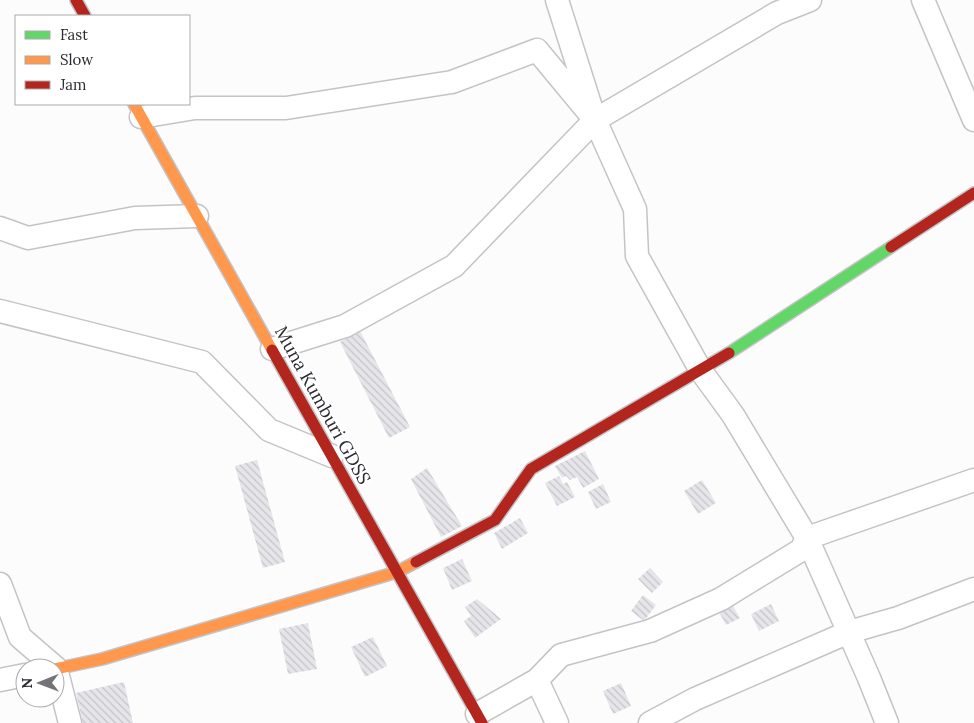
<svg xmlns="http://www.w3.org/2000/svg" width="974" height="723" font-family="Lora,serif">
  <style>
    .building { fill: url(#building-back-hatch) }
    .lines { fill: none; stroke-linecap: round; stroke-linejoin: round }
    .street-casing { stroke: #c4c3c7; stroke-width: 25 }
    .fast-casing { stroke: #c4c3c7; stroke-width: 14 }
    .slow-casing { stroke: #c4c3c7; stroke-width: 14 }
    .jam-casing { stroke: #c4c3c7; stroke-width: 14 }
    .street { stroke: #fff; stroke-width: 22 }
    .fast { stroke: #63d668; stroke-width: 11 }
    .slow { stroke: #ff974d; stroke-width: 11 }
    .jam { stroke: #b3261e; stroke-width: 11 }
    .labels { text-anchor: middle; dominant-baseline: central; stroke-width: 4.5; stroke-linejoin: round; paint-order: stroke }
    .street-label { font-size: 18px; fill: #2b2a30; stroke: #fff }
  </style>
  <defs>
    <pattern id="building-back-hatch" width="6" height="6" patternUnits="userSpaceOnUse" patternTransform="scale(1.25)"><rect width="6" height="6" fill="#e6e5e9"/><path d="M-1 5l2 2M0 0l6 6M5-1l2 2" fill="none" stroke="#c5c5c8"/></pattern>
  </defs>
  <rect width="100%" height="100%" fill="#fcfcfd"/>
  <!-- building -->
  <path class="building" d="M 360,331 L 410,427 L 389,438 L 340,342 Z
    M 585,451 L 599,479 L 583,488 L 577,477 L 570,480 L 566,476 L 562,478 L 555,466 Z
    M 257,460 L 285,562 L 263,568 L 235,466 Z
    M 427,468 L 462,526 L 441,537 L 411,479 Z
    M 559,476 L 563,484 L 567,482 L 575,497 L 557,506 L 545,483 Z
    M 702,480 L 716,503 L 698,514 L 684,491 Z
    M 603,484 L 611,502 L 596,509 L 588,492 Z
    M 520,518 L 528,533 L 502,549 L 494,533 Z
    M 462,559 L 472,581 L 452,590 L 443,568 Z
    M 650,568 L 663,582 L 652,593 L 638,579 Z
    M 643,595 L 656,605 L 644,621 L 631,611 Z
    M 477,599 L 501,619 L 475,638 L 464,621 L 471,616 L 465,607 Z
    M 730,601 L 740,618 L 726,625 L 717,608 Z
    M 771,604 L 779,621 L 759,631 L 751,614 Z
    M 308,623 L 317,669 L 288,674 L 279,629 Z
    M 373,637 L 387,666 L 365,677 L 351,647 Z
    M 124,682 L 133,723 L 83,723 L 76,693 Z
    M 621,683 L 631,706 L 613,714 L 603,691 Z"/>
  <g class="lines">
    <defs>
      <path id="street" d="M 557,0 L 595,120 L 635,209 L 637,256 L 701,371 L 733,415 L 807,538 L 869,678 L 887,723
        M 923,0 L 974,120
        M 141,117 L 195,108 L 286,108 L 452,82 L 537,50 L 595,120 L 777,13 L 810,0
        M 0,228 L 28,238 L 135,218 L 197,216
        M 0,311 L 202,362 L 269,430 L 332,456
        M 272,349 L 345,326 L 454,266 L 595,120
        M 0,584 L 20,637 L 56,668 L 70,723
        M 0,680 L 25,675
        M 537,680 L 557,723
        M 477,714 L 537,680 L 561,655 L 650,631 L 721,599 L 801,550 L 807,538 L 974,480
        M 650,723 L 695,699 L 849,632 L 898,618 L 974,589"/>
      <path id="fast" d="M 729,353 L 891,247"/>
      <path id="slow" d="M 134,104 L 272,350
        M 55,669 L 102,659 L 397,572 L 416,562"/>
      <path id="jam" d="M 76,0 L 85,16
        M 891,247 L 974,193
        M 272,350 L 482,723
        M 416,562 L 495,520 L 531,469 L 729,353"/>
    </defs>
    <!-- street casing -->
    <use href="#street" class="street-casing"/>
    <!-- fast casing -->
    <use href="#fast" class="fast-casing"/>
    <!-- slow casing -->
    <use href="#slow" class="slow-casing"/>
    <!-- jam casing -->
    <use href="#jam" class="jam-casing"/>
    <!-- street -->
    <use href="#street" class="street"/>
    <!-- fast -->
    <use href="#fast" class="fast"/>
    <!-- slow -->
    <use href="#slow" class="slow"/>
    <!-- jam -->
    <use href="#jam" class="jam"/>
  </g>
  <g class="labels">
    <!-- street labels -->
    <g class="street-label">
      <text transform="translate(323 405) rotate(61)">Muna Kumburi GDSS</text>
    </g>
  </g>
  <!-- legend -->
  <rect x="15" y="15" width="175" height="90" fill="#ffffff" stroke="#aaaaac"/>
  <rect x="25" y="31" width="25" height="8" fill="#63d668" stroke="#aaaaac"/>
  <text x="60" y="40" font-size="15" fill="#2b2a30">Fast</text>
  <rect x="25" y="56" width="25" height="8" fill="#ff974d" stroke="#aaaaac"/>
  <text x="60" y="65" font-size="15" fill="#2b2a30">Slow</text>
  <rect x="25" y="81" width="25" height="8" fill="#b3261e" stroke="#aaaaac"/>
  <text x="60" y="90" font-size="15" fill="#2b2a30">Jam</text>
  <!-- north arrow -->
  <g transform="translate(40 683) rotate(269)"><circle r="24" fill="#ffffff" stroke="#aaaaac"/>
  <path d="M0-4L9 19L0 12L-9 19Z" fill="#747478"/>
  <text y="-8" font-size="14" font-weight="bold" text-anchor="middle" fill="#2b2a30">N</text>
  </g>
</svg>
